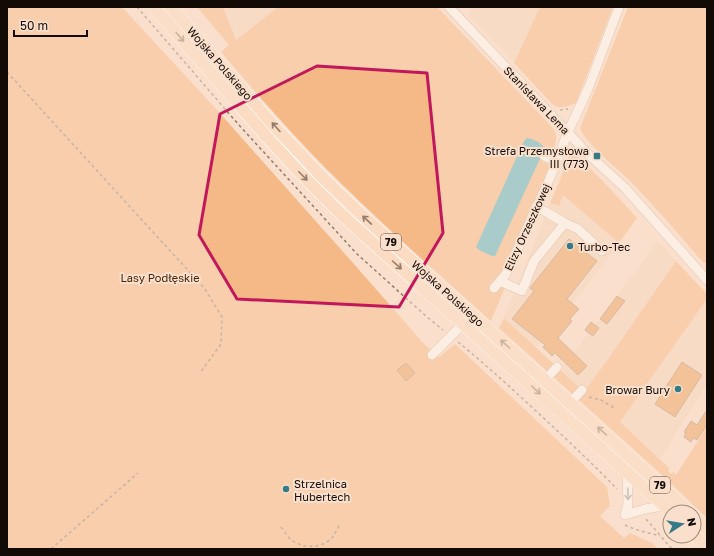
<svg xmlns="http://www.w3.org/2000/svg" width="714" height="556" font-family="'Golos Text',sans-serif">
  <style>
    .built { fill: #f5d5bc }
    .green { fill: #f5b887 }
    .water { fill: #48b2c5 }
    .building { fill: #ea9d59; stroke: #a68e7c }
    .lines { fill: none; stroke-linecap: round; stroke-linejoin: round }
    .minor-casing { stroke: #bea693; stroke-width: 10 }
    .major-casing { stroke: #fff; stroke-width: 13 }
    .path { stroke: #8d7c6f; stroke-width: 1.5; stroke-dasharray: 3 3; stroke-linecap: butt }
    .minor { stroke: #fff; stroke-width: 9 }
    .major { stroke: #fbdbc1; stroke-width: 12 }
    .oneway { stroke: #927d6c }
    .oneway2 { stroke: #a09d9b }
    .marked { fill: none; stroke: #c2185b; stroke-width: 3; stroke-linejoin: round }
    .poi-dot { fill: #357a87; stroke: #fae0cc; stroke-width: 1.5 }
    .labels { text-anchor: middle; dominant-baseline: central; stroke-width: 4; stroke-linejoin: round; paint-order: stroke }
    .shield { fill: #fae0cc; stroke: #584a41; stroke-width: 1 }
    .shield-label { font-size: 10px; font-weight: bold; fill: #120a05 }
    .street-label { font-size: 11px; fill: #120a05; stroke: #fae0cc }
    .poi-label { font-size: 11px; fill: #120a05; stroke: #fae0cc; text-anchor: end }
    .park-label { font-size: 11px; fill: #46270a; stroke: #fae0cc }
  </style>
  <rect width="100%" height="100%" fill="#fae0cc"/>
  <!-- built -->
  <path class="built" d="M 223,7 L 278,7 L 235,40 Z
    M 472,7 L 540,7 L 514,63 L 468,15 Z
    M 563,195 L 619,243 L 586,287 L 536,348 L 504,318 L 550,203 L 559,206 Z
    M 658,241 L 676,261 L 606,362 L 584,392 L 560,370 L 595,325 Z
    M 707,299 L 707,384 L 660,459 L 620,422 Z"/>
  <!-- green -->
  <path class="green" d="M 7,7 L 122,7 L 217,110 L 353,263 L 425,345 L 439,357 L 455,344 L 607,487 L 610,506 L 600,516 L 624,538 L 630,533 L 652,543 L 658,549 L 7,549 Z
    M 197,7 L 223,7 L 236,40 L 278,7 L 437,7 L 553,128 C 559,137 555,145 552,154 L 546,152 L 542,161 L 554,166 L 539,206 L 491,321 C 443,278 394,235 348,190 C 303,147 262,100 221,52 L 229,45 Z
    M 540,7 L 613,7 L 576,103 C 567,106 561,110 552,104 L 514,63 Z
    M 628,7 L 707,7 L 707,264 L 702,261 C 678,234 655,206 630,181 C 618,169 584,142 580,128 Z
    M 573,154 L 576,155 C 598,175 617,196 637,218 L 619,243 L 563,195 L 559,206 L 550,203 L 560,180 L 568,157 Z
    M 676,261 L 707,294 L 707,299 L 620,422 L 669,468 L 668,471 L 671,474 L 674,472 L 676,475 L 707,427 L 707,518 L 661,474 L 499,328 L 504,318 L 584,392 L 606,362 Z"/>
  <!-- water -->
  <path class="water" d="M 527,138 C 533,139 544,143 544,150 L 496,254 L 495,256 L 492,256 L 479,250 L 476,247 L 524,141 Z"/>
  <!-- building -->
  <path class="building" d="M 569,239 L 597,261 L 567,299 L 579,309 L 570,319 L 572,321 L 558,338 L 587,366 L 578,375 L 555,353 L 552,356 L 543,347 L 545,345 L 512,319 L 534,291 L 530,288 Z
    M 617,296 L 625,301 L 607,324 L 600,319 Z
    M 591,322 L 599,328 L 593,336 L 585,330 Z
    M 682,362 L 702,375 L 675,417 L 655,404 Z
    M 406,363 L 415,373 L 406,381 L 397,370 Z
    M 707,410 L 707,425 L 697,440 L 693,438 L 691,442 L 684,437 L 686,433 L 684,432 L 691,421 L 697,425 Z"/>
  <g class="lines">
    <defs>
      <path id="minor" d="M 449,7 L 589,155 L 625,188 L 707,280
        M 544,156 L 557,161
        M 565,223 L 578,229 L 602,251
        M 500,281 L 522,291 L 534,261 L 565,223 L 546,212 L 536,207
        M 494,288 L 506,274 L 550,178 L 568,132 L 588,89 L 619,7
        M 432,355 L 463,324
        M 545,380 L 557,367
        M 570,403 L 582,390
        M 625,515 L 628,504 L 627,472
        M 625,515 L 645,509 L 663,506"/>
      <path id="major" d="M 154,7 L 266,136 L 301,174 L 342,215 L 671,512
        M 171,7 L 274,126 L 322,177 L 367,220 L 631,458 L 689,512
        M 694,517 L 707,529
        M 694,535 L 707,548"/>
    </defs>
    <!-- minor casing -->
    <use href="#minor" class="minor-casing"/>
    <!-- major casing -->
    <use href="#major" class="major-casing"/>
    <!-- path -->
    <path class="path" d="M 137,7 L 238,124 L 357,254 L 427,317 L 443,330
      M 7,72 L 205,289 L 222,317 L 221,344 L 200,373
      M 560,110 L 568,109
      M 458,342 C 485,364 510,387 536,411 C 563,436 591,462 617,489
      M 589,397 L 601,400 L 616,409
      M 646,519 L 672,549
      M 625,525 C 637,531 647,532 660,536
      M 281,527 C 285,532 288,538 293,541 C 305,549 322,548 332,538 C 335,534 337,529 340,524
      M 51,549 L 138,473"/>
    <!-- minor -->
    <use href="#minor" class="minor"/>
    <!-- major -->
    <use href="#major" class="major"/>
  </g>
  <!-- one-way arrows -->
  <defs><path id="oneway-shaft" d="M-6 0H5M1.5-3L5.5 0L1.5 3" fill="none" stroke-width="1.6" stroke-linecap="round" stroke-linejoin="round"/></defs>
  <g class="oneway">
    <use href="#oneway-shaft" transform="translate(180 37) rotate(49)"/>
    <use href="#oneway-shaft" transform="translate(276 127) rotate(-132)"/>
    <use href="#oneway-shaft" transform="translate(303 176) rotate(45)"/>
    <use href="#oneway-shaft" transform="translate(367 220) rotate(-137)"/>
    <use href="#oneway-shaft" transform="translate(397 265) rotate(42)"/>
    <use href="#oneway-shaft" transform="translate(505 344) rotate(-138)"/>
    <use href="#oneway-shaft" transform="translate(536 390) rotate(42)"/>
    <use href="#oneway-shaft" transform="translate(602 431) rotate(-138)"/>
  </g>
  <use class="oneway2" href="#oneway-shaft" transform="translate(628 494) rotate(89)"/>
  <!-- marked area -->
  <path d="M0 0H714V556H0ZM 317,66 L 427,73 L 443,233 L 399,307 L 237,299 L 199,235 L 220,114 Z" fill="#fae0cc" fill-opacity=".55" fill-rule="evenodd"/>
  <path class="marked" d="M 317,66 L 427,73 L 443,233 L 399,307 L 237,299 L 199,235 L 220,114 Z"/>
  <!-- markers -->
  <g class="poi-dot">
    <rect x="593" y="152" width="8" height="8" rx="2"/>
    <circle cx="570" cy="246" r="4"/>
    <circle cx="678" cy="389" r="4"/>
    <circle cx="286" cy="489" r="4"/>
  </g>
  <g class="labels">
    <!-- shield labels -->
    <g class="shield">
      <rect x="381" y="234" width="20" height="16" rx="3"/>
      <rect x="650" y="477" width="20" height="16" rx="3"/>
    </g>
    <g class="shield-label">
      <text x="391" y="242">79</text>
      <text x="660" y="485">79</text>
    </g>
    <!-- street labels -->
    <g class="street-label">
      <text transform="translate(220 63) rotate(49)">Wojska Polskiego</text>
      <text transform="translate(537 100) rotate(46)">Stanisława Lema</text>
      <text transform="translate(527 227) rotate(-65)">Elizy Orzeszkowej</text>
      <text transform="translate(448 293) rotate(42)">Wojska Polskiego</text>
    </g>
    <!-- poi labels -->
    <g class="poi-label">
      <text x="589" y="150">Strefa Przemysłowa<tspan x="589" dy="13">III (773)</tspan></text>
      <text x="578" y="246" text-anchor="start">Turbo-Tec</text>
      <text x="670" y="389">Browar Bury</text>
      <text x="294" y="483" text-anchor="start">Strzelnica<tspan x="294" dy="13">Hubertech</tspan></text>
    </g>
    <!-- park labels -->
    <g class="park-label">
      <text x="160" y="277">Lasy Podłęskie</text>
    </g>
  </g>
  <!-- border -->
  <rect width="714" height="556" fill="none" stroke="#120a05" stroke-width="16"/>
  <!-- north arrow -->
  <g transform="translate(682 524) rotate(78)"><circle r="19" fill="#fae0cc" stroke="#9d8a7c"/>
  <path d="M0-3L7 15L0 10L-7 15Z" fill="#357a87"/>
  <text y="-6" font-size="11" font-weight="bold" text-anchor="middle" fill="#120a05">N</text>
  </g>
  <!-- scale -->
  <path d="M14 30v6h73v-6" fill="none" stroke="#120a05" stroke-width="2"/>
  <text x="20" y="30" font-size="12" fill="#120a05" stroke="#fae0cc" stroke-width="3" paint-order="stroke">50 m</text>
</svg>
